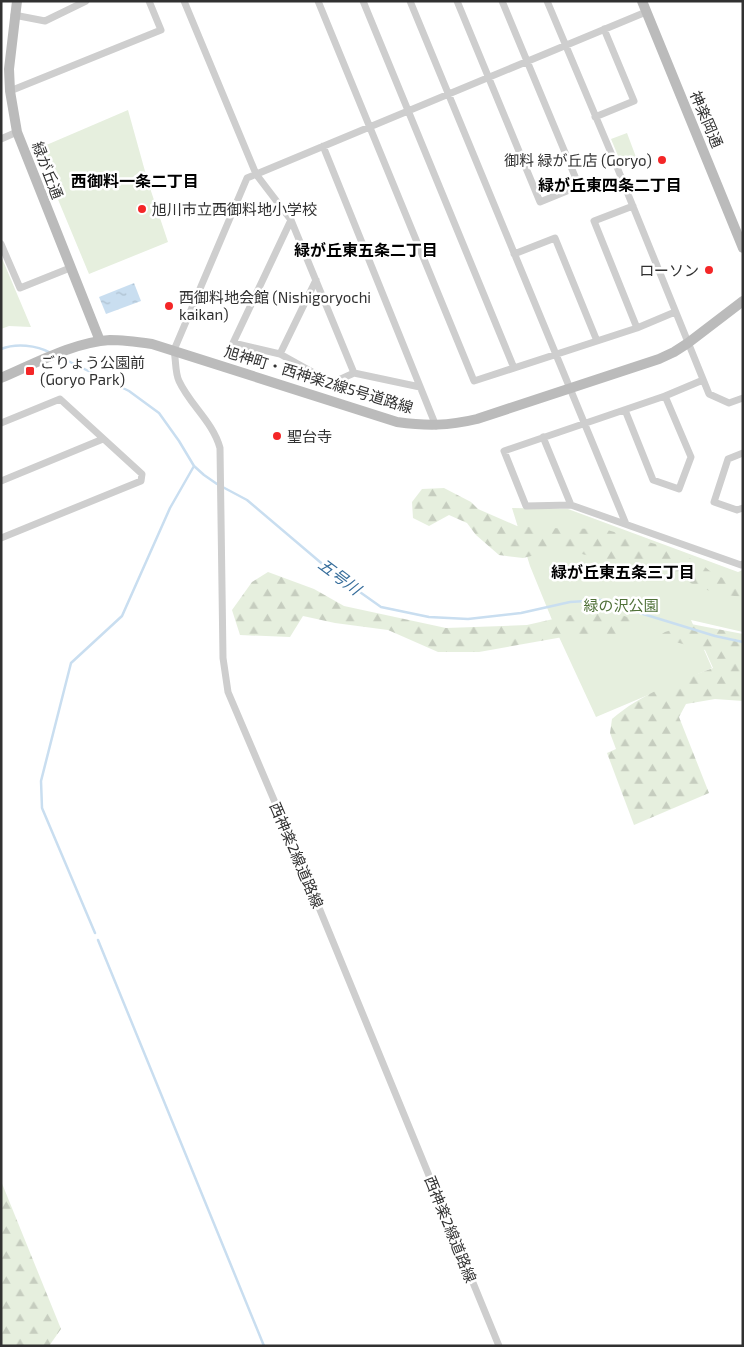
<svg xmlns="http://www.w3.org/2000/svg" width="744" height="1347" font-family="'Exo 2','Noto Sans JP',sans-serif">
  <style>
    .green { fill: #e6efde }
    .forest { fill: url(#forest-firs) }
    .water { fill: url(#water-ripples) }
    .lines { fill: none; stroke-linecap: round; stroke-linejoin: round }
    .stream { stroke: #c9def0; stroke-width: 2.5 }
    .street { stroke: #cecece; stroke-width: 7 }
    .secondary { stroke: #bbb; stroke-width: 10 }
    .poi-dot { fill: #f42627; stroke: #fff; stroke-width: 2 }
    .labels { text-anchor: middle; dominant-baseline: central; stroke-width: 5; stroke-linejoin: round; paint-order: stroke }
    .street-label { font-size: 15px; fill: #313131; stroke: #fff }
    .poi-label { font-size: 15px; fill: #313131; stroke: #fff; text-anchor: start }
    .park-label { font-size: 15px; fill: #507139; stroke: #fff }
    .neighbourhood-label { font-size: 16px; font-weight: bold; fill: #000; stroke: #fff }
    .water-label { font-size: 16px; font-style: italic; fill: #366d9b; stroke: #fff }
  </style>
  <defs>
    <pattern id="forest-firs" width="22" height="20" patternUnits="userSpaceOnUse" patternTransform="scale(1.25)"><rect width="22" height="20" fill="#e6efde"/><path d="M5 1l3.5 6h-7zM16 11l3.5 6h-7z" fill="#c6cdbf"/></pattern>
    <pattern id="water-ripples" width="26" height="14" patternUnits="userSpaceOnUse" patternTransform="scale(1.25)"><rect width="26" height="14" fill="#c9def0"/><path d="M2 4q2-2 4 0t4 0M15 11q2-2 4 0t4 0" fill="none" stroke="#adbfce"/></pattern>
  </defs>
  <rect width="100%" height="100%" fill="#fff"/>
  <!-- green -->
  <path class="green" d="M 128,110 L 148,182 L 168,242 L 89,274 L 37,149 Z
    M 627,133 L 636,157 L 621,163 L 611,139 Z
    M 1,256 L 31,327 L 9,326 L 1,329 Z
    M 512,508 L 568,509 L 738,572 L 743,570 L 743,632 L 691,620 L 712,668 L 596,717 L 559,637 L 530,566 Z"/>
  <!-- forest -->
  <path class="forest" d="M 444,488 L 471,502 L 478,509 L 517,526 L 544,528 L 604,529 L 662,546 L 700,563 L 716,576 L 743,583 L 743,597 L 717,594 L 656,569 L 619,564 L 571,551 L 551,551 L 523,558 L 499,555 L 476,535 L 467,523 L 449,515 L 429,526 L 413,518 L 412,502 L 422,489 Z
    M 268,572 L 314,589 L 344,606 L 446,628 L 527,625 L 584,612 L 613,612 L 644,623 L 616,636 L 563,637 L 479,652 L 438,652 L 388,630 L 335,623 L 303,616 L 290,637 L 240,635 L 232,610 L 252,582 Z
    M 691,624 L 743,634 L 743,701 L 715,699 L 686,704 L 679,717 L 709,793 L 634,825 L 607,753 L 616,749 L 610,733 L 612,719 C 641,694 677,681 713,668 L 705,650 L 657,637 L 665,632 Z
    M 1,1181 L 61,1329 L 49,1346 L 1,1346 Z"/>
  <!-- water -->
  <path class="water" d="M 134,283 L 141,301 L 106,314 L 99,297 Z"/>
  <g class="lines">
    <!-- stream -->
    <path class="stream" d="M 1,349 C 16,343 36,345 51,353
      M 58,356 L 129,391 L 159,413 L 179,441 L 194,466 L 204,475 L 217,484 L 247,500 L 333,573 L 381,607 L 429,617 L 468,619 L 521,613 L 570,602 L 602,600 L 640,613 L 715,636 L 743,642
      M 95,933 L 42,808 L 41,781 L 71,663 L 122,616 L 170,508 L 194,466
      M 98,940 L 264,1346"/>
    <!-- street -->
    <path class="street" d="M 184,1 L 256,174 L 291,220 L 354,373
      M 318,1 L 474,381 L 637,328 L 675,312
      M 363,1 L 514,368
      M 410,1 L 626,524
      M 457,1 L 540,202 L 579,186 L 502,1
      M 547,1 L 617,167 L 709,394 L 729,403 L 743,398
      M 14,15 L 45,21 L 86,1
      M 10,91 L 161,30 L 149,1
      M 595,117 L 634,101 L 604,29
      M 1,139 L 17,132
      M 323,146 L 436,426
      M 633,206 L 594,221 L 637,328
      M 291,220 L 233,343 L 280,354 L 332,383 L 354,373 L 420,387
      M 1,244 L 20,288 L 70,268
      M 514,254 L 555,238 L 597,341
      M 280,354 L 316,280
      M 703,380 L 665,396 L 504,451 L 526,506 L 571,505 L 741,565 L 743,564
      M 625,410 L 653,480 L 679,489 L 691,457 L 665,396
      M 1,423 L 60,399 L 142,474 L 141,481 L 1,538
      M 543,437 L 571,505
      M 743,453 L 728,459 L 714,502 L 737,510 L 743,508
      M 1,481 L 103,439
      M 499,1346 L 297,854 L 228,692 L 223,658 L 220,448 C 213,422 190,405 179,381 C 175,373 176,360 174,350 L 247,178 L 646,12"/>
    <!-- secondary -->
    <path class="secondary" d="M 17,1 L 9,69 L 10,91 L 17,132 L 100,341
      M 642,1 L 743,248
      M 1,378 C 34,364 74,342 110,340 C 124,340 138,342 152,344 L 397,422 C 426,426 448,426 477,419 L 659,359 L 674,352 L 688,343 L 743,301"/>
  </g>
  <!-- markers -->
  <g class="poi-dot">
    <circle cx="662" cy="160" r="5"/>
    <circle cx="142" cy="209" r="5"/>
    <circle cx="709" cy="270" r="5"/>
    <circle cx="169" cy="306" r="5"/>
    <rect x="25" y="366" width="10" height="10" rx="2.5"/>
    <circle cx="277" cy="436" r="5"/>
  </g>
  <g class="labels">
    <!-- street labels -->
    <g class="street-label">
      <text transform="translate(707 119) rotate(67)">神楽岡通</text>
      <text transform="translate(48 170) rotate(69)">緑が丘通</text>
      <text transform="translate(319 379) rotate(17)">旭神町・西神楽2線5号道路線</text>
      <text transform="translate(297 855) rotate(67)">西神楽2線道路線</text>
      <text transform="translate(451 1229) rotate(68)">西神楽2線道路線</text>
    </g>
    <!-- poi labels -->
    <g class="poi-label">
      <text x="652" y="160" text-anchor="end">御料 緑が丘店 (Goryo)</text>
      <text x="152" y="209">旭川市立西御料地小学校</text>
      <text x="699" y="270" text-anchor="end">ローソン</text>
      <text x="179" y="297">西御料地会館 (Nishigoryochi<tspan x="179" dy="17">kaikan)</tspan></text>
      <text x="40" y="362">ごりょう公園前<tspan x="40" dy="17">(Goryo Park)</tspan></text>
      <text x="287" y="436">聖台寺</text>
    </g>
    <!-- park labels -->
    <g class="park-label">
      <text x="621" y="605">緑の沢公園</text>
    </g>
    <!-- neighbourhood labels -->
    <g class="neighbourhood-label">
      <text x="135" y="180">西御料一条二丁目</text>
      <text x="610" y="184">緑が丘東四条二丁目</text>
      <text x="366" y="249">緑が丘東五条二丁目</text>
      <text x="623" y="571">緑が丘東五条三丁目</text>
    </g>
    <!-- water labels -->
    <g class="water-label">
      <text transform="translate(340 576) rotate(37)">五号川</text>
    </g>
  </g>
  <!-- border -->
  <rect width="744" height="1347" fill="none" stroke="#313131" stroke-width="5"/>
</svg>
